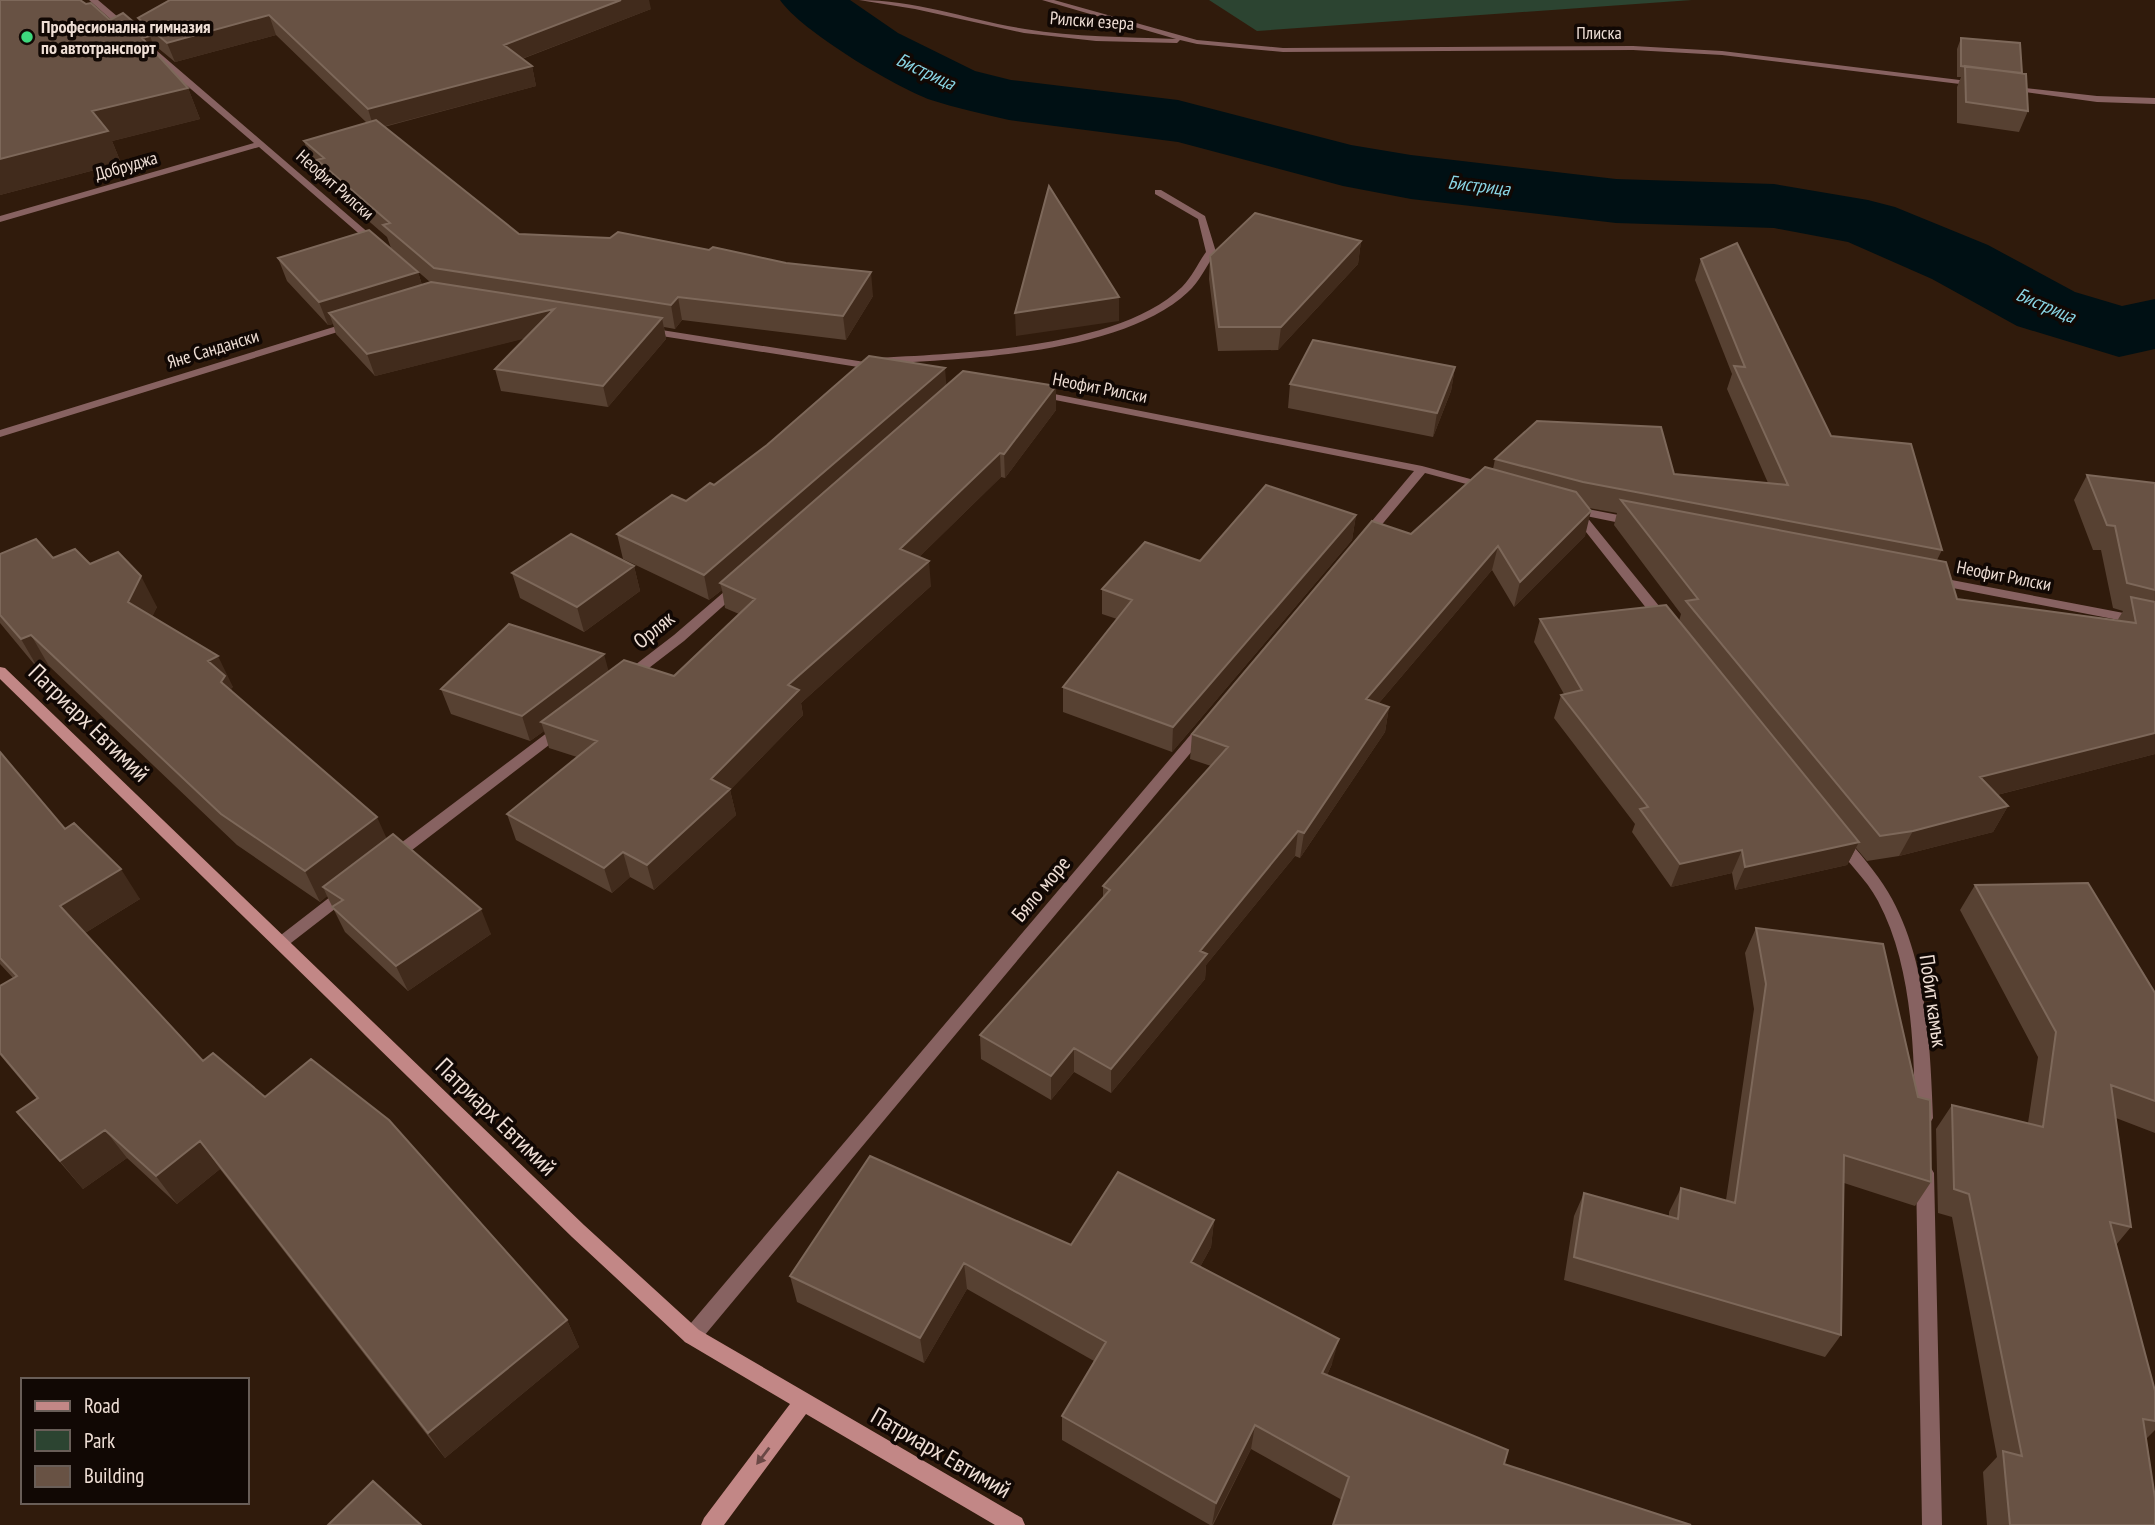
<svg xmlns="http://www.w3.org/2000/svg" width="2155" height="1525" font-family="'PT Sans Narrow',sans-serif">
<rect width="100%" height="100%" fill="#301b0c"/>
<!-- green -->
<path fill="#2c4431" d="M1209,0H1692L1257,31Z"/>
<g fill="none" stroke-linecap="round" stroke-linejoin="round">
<!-- river -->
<path fill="#001014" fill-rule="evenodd" d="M780,0H850L898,33L975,71L1011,80L1178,100L1351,145L1411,155L1616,179L1774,184L1868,200L1895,207L1988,245L2075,292L2122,306L2155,299V349L2119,357L2017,326L1932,279L1848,242L1774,228L1616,223L1411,199L1343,186L1178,142L1009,120C983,114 956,108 931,100C895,87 801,31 780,0Z"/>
<!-- street -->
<path fill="#876261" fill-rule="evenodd" d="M89,0H98L131,28V32H125Z
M859,0C916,0 969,20 1025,29C1075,37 1125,37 1176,39L1042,0H1054L1197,40L1283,48L1633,46L1722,51L1976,82L1980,84L1976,86L1722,55L1633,50L1283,52L1197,44L1180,40L1177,43L1096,41L1024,33L915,9Z
M143,44H149L378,241V245H372L259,147L0,222V216L254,143L143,48Z
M2007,86L2097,96L2155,98V104L2097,102L2010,90L2006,88Z
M1155,190H1161L1205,216L1216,252C1207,265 1200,281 1188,292C1122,354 966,359 878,364L882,367L877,370L649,334L644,331L649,328L871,363V359L875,358C961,353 1118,349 1182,287C1192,277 1198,263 1206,252L1198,219L1155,194Z
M353,321L358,324L357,326L0,437V430Z
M1039,391L1422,466L1489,484L1491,486L1485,489L1425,473L1369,540L1365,541L1359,537L1361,534L1414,471L1035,396L1034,394Z
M1572,506L1639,519L1641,522L1639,525L1635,526L1586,516L1668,617L1669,620L1668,623H1658L1571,513H1568V507Z
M1936,577L2155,619V627L1932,584L1930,581L1932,578Z
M736,584L742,588L740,591L684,641L632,681H622L620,678L622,675L674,635L732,585Z
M561,724L566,726L568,729L566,732L399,860H389L387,856L389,852L556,726Z
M1203,724L1210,729L1208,732L699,1342L692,1345L685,1342L683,1336L685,1330L1198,726Z
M1840,835L1845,836C1860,854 1876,872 1888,892C1927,958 1930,1044 1933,1118L1930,1123L1924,1125L1918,1123L1915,1118C1914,1047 1912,965 1878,901C1866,878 1846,862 1833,840L1835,836Z
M344,888L349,890L352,894L349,898L287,946L282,948L277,946L274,942L277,938L339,890Z
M1925,1165L1931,1168L1934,1173L1942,1525H1922L1916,1173L1919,1168Z"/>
<!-- secondary -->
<path fill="#c28786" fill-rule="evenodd" d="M0,667L5,668L584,1225L699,1330L1022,1518L1025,1525H995L806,1414L724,1525H701L704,1518L790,1404L685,1342L572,1237L0,679Z"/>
</g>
<!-- wall -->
<path fill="#574132" d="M0,0L110,20L142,30L138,18L651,9L522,59L532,66L536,86L384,127L519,234L873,296L846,340L682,320L675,329L664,327L666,339L608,407L501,391L495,369L525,338L375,376L336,334L333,324L328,325L287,281L278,258L418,272L422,285L430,282L391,248L387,237L325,183L321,172L311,163L304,141L367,123L276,35L175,62L152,43L157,54L188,88L200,119L112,141L121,163L0,195Z
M1961,38L2021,73L2028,111L2019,132L1957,123V87L1961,77H1957V49Z
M1361,241L1358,264L1278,350L1218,351L1209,279L1210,256Z
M1701,259L1831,436L1942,550L1937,560L1957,599L2117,621L2123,611L2113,608L2101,550H2093L2074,500L2087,475L2155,483V754L1997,795L2008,806L1993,832L1899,856L1867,861L1856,848L1847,865L1735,890L1732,873L1671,887L1632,832L1635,824L1554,718L1561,695L1564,694L1534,642L1540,619L1679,621L1681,614L1614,525L1617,513L1589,508L1585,536L1514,607L1492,570L1379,703L1389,707L1385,732L1300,858L1295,856L1206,965L1205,979L1111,1093L1074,1072L1051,1100L981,1059L980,1035L1103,899V886L1211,766L1190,759L1192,734L1411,534L1493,469L1495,459L1768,483L1727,389L1732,374L1695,280Z
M1455,367L1451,391L1433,437L1288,408L1290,384Z
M946,386L1056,410L1005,478L1001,477L919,557L931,586L801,703L803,715L730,790L736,815L654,890L630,877L612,893L516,840L507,814L577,757L549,748L544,731L530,741L451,714L441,689L609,671L674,676L739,614L725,608L722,590L709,600L623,559L617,534L686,501L714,485Z
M1356,515L1352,540L1172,752L1063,712V687L1117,619L1102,614V589L1200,561Z
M0,554L53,558L90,564L157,607L152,616L233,687L231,688L233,693L387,839L491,934L408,991L345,932L327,896L320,902L237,845L49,666L39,670L0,623Z
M634,566L640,591L584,632L520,598L512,573Z
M0,752L65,829L140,899L85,933L203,1061L265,1097L567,1320L579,1347L445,1458L220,1169L177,1204L127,1158L83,1189L17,1112L37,1099L0,1055V986L13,978L0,964Z
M1975,885L2155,993V1133L2116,1118L2131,1227L2116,1245L2155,1391V1430L2146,1439L2155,1525H1987L1983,1472L1997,1457L1952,1217L1938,1213L1936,1129L1952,1105L2028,1123L2038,1057L1960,910Z
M1756,928L1931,1182L1915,1206L1844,1183L1841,1335L1825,1357L1564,1280L1574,1216L1584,1193L1669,1216V1212L1681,1188L1726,1200L1754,1009L1745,953Z
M1214,1220L1211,1247L1200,1267L1332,1364L1327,1375L1508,1450L1342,1500L1251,1449L1213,1525H1210L1062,1440V1416L1094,1361L967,1289L924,1363L797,1302L790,1276L1071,1245Z"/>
<!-- shaded-wall -->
<path fill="#412b1c" d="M621,0H649L651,9L508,64L504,45Z
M269,15L276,35L175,62L167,43Z
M150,36L161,66L142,38Z
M532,66L536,86L374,129L368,109Z
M188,88L200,119L112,141L121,163L0,195V159L92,111Z
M1361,241L1358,264L1278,350L1281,327Z
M418,272L425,295L329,313L333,324L328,325L319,302Z
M871,272L873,296L846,340L843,316Z
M678,297L682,320L675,329L671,305Z
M1119,297V321L1016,336L1015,313Z
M554,309L559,330L375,376L367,354Z
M662,318L666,339L608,407L603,386Z
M1455,367L1451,391L1433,437L1437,413Z
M945,368L947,392L720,583L722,590L709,600L704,575Z
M1056,386V410L1005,478L1004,454Z
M1000,453L1001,477L902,574L900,549Z
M1591,511L1585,536L1514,607L1520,582Z
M1356,515L1352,540L1172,752L1173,727Z
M1498,546L1492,570L1362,723L1366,699Z
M929,561L931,586L801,703L803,715L730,790L736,815L654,890L647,865L711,779L788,685Z
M634,566L640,591L584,632L577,607Z
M141,576L157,607L145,633L128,602Z
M31,635L49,666L39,670L21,639Z
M604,654L611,680L541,722L544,731L530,741L522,716Z
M218,656L233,687L231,688L240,707L223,692L208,661Z
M1389,707L1385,732L1300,858L1304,833Z
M2155,733V754L1966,803L1980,777Z
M2008,806L1993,832L1899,856L1913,831Z
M377,817L391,848L323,887L327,896L320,902L305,871Z
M1298,831L1295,856L1206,965L1205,979L1111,1093V1069L1200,951Z
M1859,842L1847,865L1735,890L1745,867Z
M1742,850L1732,873L1671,887L1680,864Z
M623,852L630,877L612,893L604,868Z
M121,869L140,899L80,936L60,906Z
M481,909L491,934L408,991L396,966Z
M1074,1048V1072L1051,1100V1076Z
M105,1130L127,1158L83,1189L60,1161Z
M200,1141L220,1169L177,1204L156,1176Z
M1214,1220L1211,1247L1188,1289L1191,1262Z
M964,1263L967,1289L924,1363L920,1338Z
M567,1320L579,1347L445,1458L428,1433Z
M1339,1339L1332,1364L1316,1398L1322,1373Z
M1255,1425L1251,1449L1212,1525L1216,1503Z"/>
<!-- building -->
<path fill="#685244" stroke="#7d685a" stroke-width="2" d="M0,0H80L86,4L91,3L110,20L123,13L150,36L142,38L188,88L92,111L108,131L0,159Z
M170,0H621L504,45L532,66L368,109L269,15L167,43L138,18Z
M1961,38L2020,43L2022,73L1961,66Z
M1965,66L2026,74L2028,111L1966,102Z
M376,120L519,234L610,238L618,232L709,250L713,247L786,263L871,272L843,316L678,297L671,305L434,268L383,225L390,223L317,160L324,158L304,141Z
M1049,186L1119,297L1015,313Z
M1255,213L1361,241L1281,327H1219L1210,256Z
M369,230L418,272L319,302L278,258Z
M1737,243L1831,436L1911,444L1942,550L1583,482L1495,459L1537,421L1661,427L1674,474L1788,485L1734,366L1745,367L1701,259Z
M431,282L662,318L603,386L495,369L554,309L367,354L329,313Z
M1313,340L1455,367L1437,413L1290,384Z
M869,356L945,368L704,575L617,534L672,495L686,501L710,483L714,485L767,445Z
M963,371L1056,386L1004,454L1000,453L900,549L929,561L788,685L799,690L711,779L730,789L647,865L623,852L604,868L507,814L597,741L541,722L624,660L674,676L755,599L720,583Z
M1485,467L1576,492L1591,511L1520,582L1498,546L1366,699L1389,707L1304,833L1298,831L1200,951L1207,954L1111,1069L1074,1048L1051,1076L980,1035L1110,890L1103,886L1228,747L1192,734L1372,521L1411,534Z
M2087,475L2155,483V590L2127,583L2115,526L2107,525Z
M1266,485L1356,515L1173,727L1063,687L1132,600L1102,589L1145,542L1200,561Z
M1621,500L1946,562L1957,599L2136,623L2131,597L2155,602V733L1980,777L2008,806L1913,831L1880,836L1686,601L1698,599Z
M571,534L634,566L577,607L512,573Z
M36,539L53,558L75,549L90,564L118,552L141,576L128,602L218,656L208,661L225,676L221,682L377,817L305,871L221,814L31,635L21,639L0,615V554Z
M1666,605L1859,842L1745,867L1742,850L1680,864L1640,809L1648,807L1561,695L1582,690L1540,619Z
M509,624L604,654L522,716L441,689Z
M0,752L65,829L74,823L121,869L60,906L203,1061L213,1053L265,1097L311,1059L389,1120L567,1320L428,1433L200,1141L156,1176L105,1130L60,1161L17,1112L38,1098L0,1053V986L17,976L0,958Z
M393,834L481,909L396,966L332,907L343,900L323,887Z
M2088,883L2155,993V1101L2111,1085L2131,1227L2110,1222L2155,1391V1421L2143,1419L2155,1498V1525H2010L2003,1451L2022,1456L1969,1194L1954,1189L1952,1105L2043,1127L2056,1032L1975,885Z
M1756,928L1883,944L1918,1097L1930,1100L1931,1182L1844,1155L1841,1335L1574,1257L1584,1193L1678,1219L1681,1188L1735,1203L1766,984Z
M870,1156L1071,1245L1118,1172L1214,1220L1191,1262L1339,1339L1322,1373L1508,1450L1504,1464L1691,1525H1333L1349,1477L1255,1425L1216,1503L1062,1416L1106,1342L964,1263L920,1338L790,1276Z
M373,1481L421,1525H328Z"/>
<!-- one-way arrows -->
<defs><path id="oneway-solid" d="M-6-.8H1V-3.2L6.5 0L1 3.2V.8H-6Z" transform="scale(1.75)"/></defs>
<use fill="#6a4845" href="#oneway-solid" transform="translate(763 1456) rotate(127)"/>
<!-- markers -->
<circle fill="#3ed77d" stroke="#110804" stroke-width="2.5" cx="27" cy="37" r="7"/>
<g text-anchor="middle" stroke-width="7" stroke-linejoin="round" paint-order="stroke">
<!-- far-street labels -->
<g font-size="18" fill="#eeded5" stroke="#110804">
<text transform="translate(1092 21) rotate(4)" y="6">Рилски езера</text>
<text x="1599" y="39">Плиска</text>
<text transform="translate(126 166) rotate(-16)" y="6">Добруджа</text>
<text transform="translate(335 185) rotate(41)" y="6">Неофит Рилски</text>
<text transform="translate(213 349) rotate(-17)" y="6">Яне Сандански</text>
<text transform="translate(1100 388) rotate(11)" y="6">Неофит Рилски</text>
<text transform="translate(2004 576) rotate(11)" y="6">Неофит Рилски</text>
</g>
<!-- far-poi labels -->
<g font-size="18" font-weight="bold" fill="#eeded5" stroke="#110804" text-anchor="start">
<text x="41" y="33">Професионална гимназия<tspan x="41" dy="21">по автотранспорт</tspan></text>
</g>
<!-- far-water labels -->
<g font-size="19" font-style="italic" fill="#89d4e3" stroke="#110804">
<text transform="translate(926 71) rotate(25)" y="7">Бистрица</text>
<text transform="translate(1479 185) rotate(7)" y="7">Бистрица</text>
<text transform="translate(2046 305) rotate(23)" y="7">Бистрица</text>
</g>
<!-- street labels -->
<g font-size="21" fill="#eeded5" stroke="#110804">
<text transform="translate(654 630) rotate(-39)" y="7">Орляк</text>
<text transform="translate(1041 889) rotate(-50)" y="7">Бяло море</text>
<text transform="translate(1933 1001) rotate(82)" y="7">Побит камък</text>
</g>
<!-- near-street labels -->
<g font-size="24" fill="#eeded5" stroke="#110804">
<text transform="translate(89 723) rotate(44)" y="8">Патриарх Евтимий</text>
<text transform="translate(496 1117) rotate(44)" y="8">Патриарх Евтимий</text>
<text transform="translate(941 1453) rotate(30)" y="8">Патриарх Евтимий</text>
</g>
</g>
<!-- legend -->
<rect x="21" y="1378" width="228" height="126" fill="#110804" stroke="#695e58" stroke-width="2"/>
<rect x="35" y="1401" width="35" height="10" fill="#c28786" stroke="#695e58" stroke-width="2"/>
<text x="84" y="1413" font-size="21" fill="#eeded5">Road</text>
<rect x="35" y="1430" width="35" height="21" fill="#2c4431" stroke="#695e58" stroke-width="2"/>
<text x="84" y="1448" font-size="21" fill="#eeded5">Park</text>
<rect x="35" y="1466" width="35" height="21" fill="#685244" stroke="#695e58" stroke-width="2"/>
<text x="84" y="1483" font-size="21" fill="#eeded5">Building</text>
</svg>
